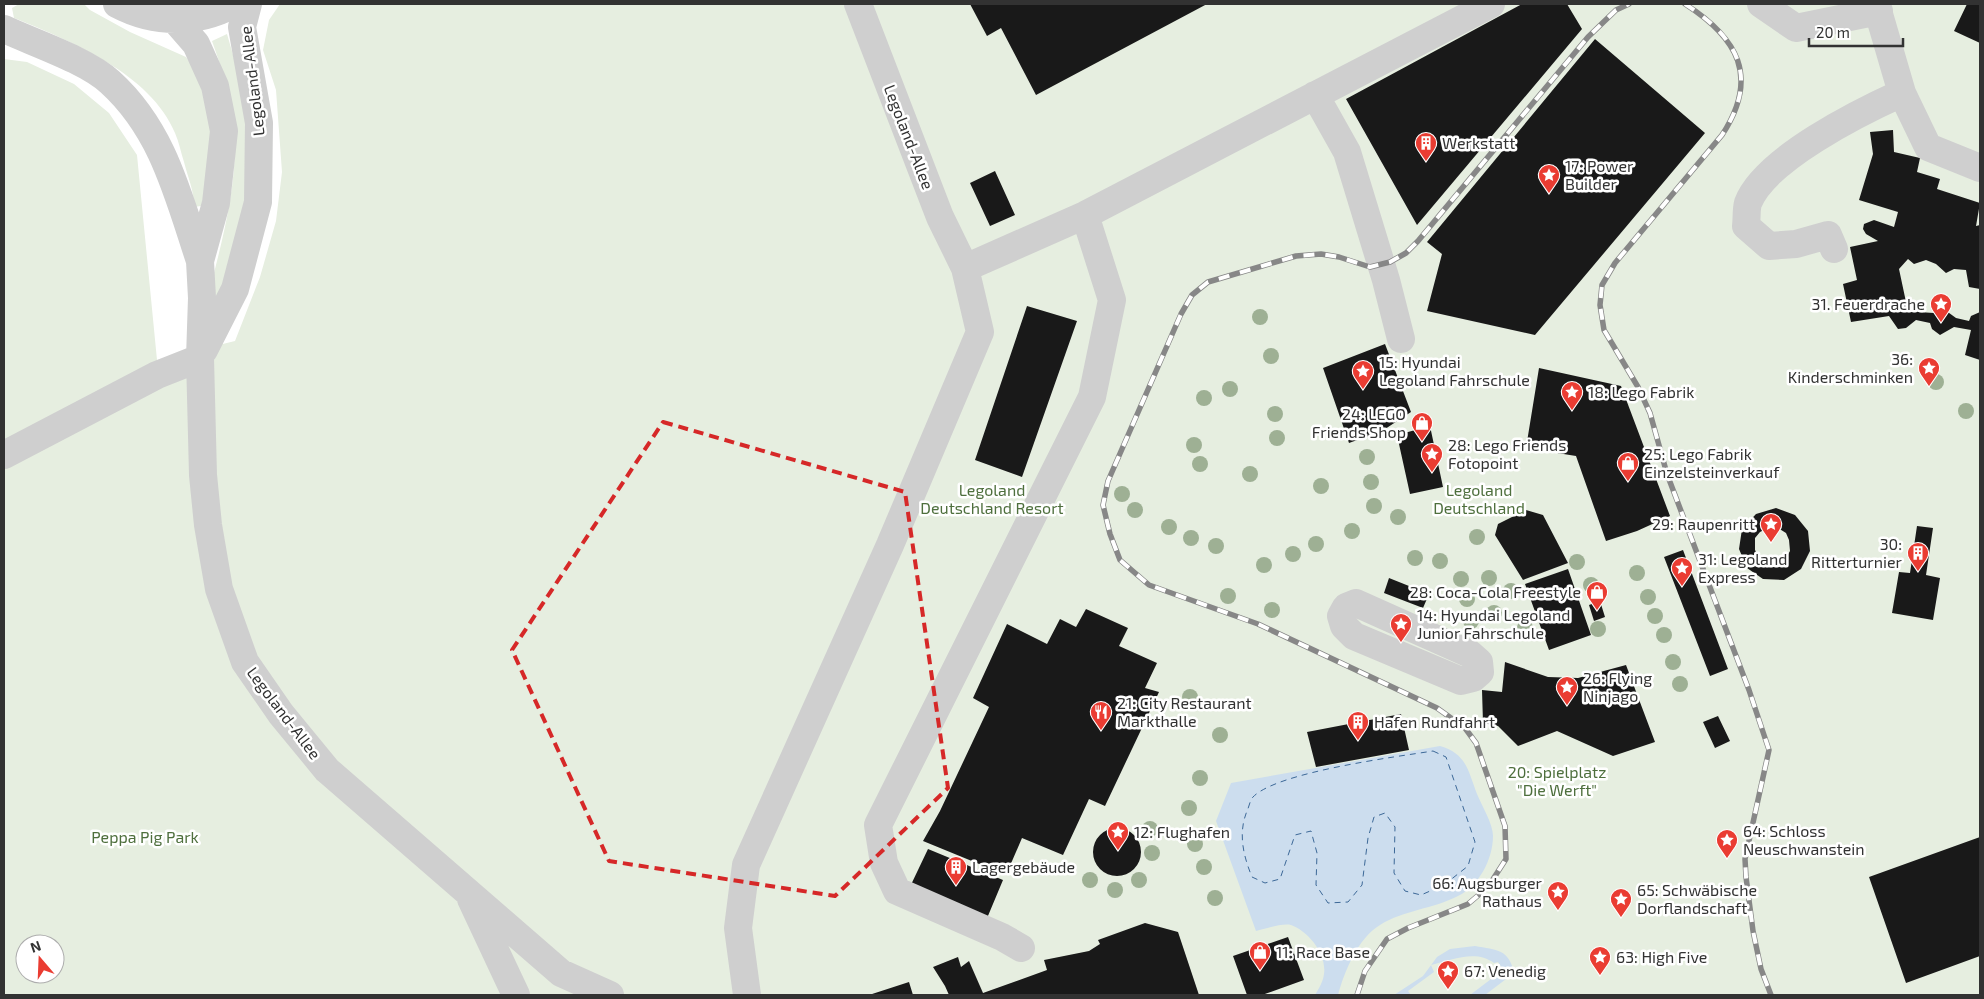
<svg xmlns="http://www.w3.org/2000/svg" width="1984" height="999" font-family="'Exo 2',sans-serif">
<rect width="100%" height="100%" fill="#fff"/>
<!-- green -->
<path fill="#e6eee0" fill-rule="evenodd" d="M19,4H84L90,10L130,32L186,57L199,76L213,142L208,205L194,207C194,190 188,178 184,162C181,153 179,142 175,133C151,74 69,40 14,18L12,8Z
M280,4H1980V995H4V59L27,62L74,84L109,113L137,155L157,360L235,341L260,277L276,221L282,172L276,90L263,50L269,20ZM25,944H55V974H25Z
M227,34L247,103L251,180L219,301L210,298V288C224,235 239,177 234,122C231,94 221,67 212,41Z"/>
<!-- water -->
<path fill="#cde" d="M1440,746C1467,754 1468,771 1477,794C1482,806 1493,824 1493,836C1493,859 1479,886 1458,896C1433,909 1404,910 1380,925C1358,938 1344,972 1338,995H1315C1319,988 1323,982 1324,974C1327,954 1308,931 1291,925C1282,923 1265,929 1256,931L1216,821L1231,783Z
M1475,946C1497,950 1509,949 1514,973L1485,995H1470L1503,970L1498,962L1494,963C1476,949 1451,960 1431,965L1434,972L1408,991L1411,995H1394L1423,976L1437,957L1450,949Z"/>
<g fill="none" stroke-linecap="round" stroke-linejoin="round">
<!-- ferry -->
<path stroke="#3c6897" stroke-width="1" stroke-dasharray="6 5" stroke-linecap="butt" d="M1433,751L1446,757L1475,842L1468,866L1444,885L1421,895L1405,891L1394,873L1395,827L1385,813L1374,817L1368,838L1362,885L1348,902L1328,903L1316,885L1317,853L1311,831L1295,835L1280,879L1265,883L1252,877C1243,855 1238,833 1247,811C1249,807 1250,800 1253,797C1277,772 1395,757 1433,751Z"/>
</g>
<!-- building -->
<path fill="#191919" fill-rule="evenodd" d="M970,4H1207L1036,95L1001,28L987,36Z
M1522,4H1567L1582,29L1417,225L1346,99Z
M1967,4H1980V43L1954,31Z
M1595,39L1705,133L1535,335L1427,311L1442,254L1427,242Z
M1893,130L1894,152L1920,158L1917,172L1940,179L1937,189L1980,203L1976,226L1980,225V289L1969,287L1966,270L1954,269L1946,273L1936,264L1926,260L1914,264L1908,259L1899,269L1906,302L1910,303L1918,312L1934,313L1945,310L1956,318L1969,321L1971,316L1980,312V360L1965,355L1971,330L1954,327L1940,335L1932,329L1930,323L1916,320L1906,328L1898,329L1889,316L1851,322L1843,284L1857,280L1850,247L1878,241L1866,234L1863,229L1864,224L1874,220L1894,227L1898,212L1859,200L1873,154L1870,132Z
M995,171L1015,215L990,226L970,183Z
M1027,306L1077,321L1022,477L975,460Z
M1385,344L1411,412L1382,431L1349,443L1323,368Z
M1539,368L1621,386L1670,516L1637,531L1606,541L1576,456L1526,448Z
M1430,426L1443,487L1410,494L1397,435Z
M1776,508L1795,515L1808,531L1810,551L1801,569L1784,580L1763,579L1747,568L1739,549L1742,529L1756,514ZM1768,528H1778L1786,533L1789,540L1790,551L1785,560L1777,564H1768L1760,559L1755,550V538L1760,532Z
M1526,510L1543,515L1568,563L1523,580L1495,535L1498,524Z
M1917,526L1933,528L1926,575L1940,578L1933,620L1892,613L1899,572L1910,573Z
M1683,550L1728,669L1710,676L1664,557Z
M1568,569L1591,635L1549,650L1525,584Z
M1389,578L1429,594L1423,608L1384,593Z
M1600,601L1605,617L1594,621L1589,605Z
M1086,609L1128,628L1119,646L1157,663L1145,688L1159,692L1105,806L1089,799L1063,855L1022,838L1006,875L923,841L940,811L989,707L973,698L1007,624L1047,644L1060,619L1076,627Z
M1505,662L1548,677L1578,678L1626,665L1655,742L1613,756L1557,731L1518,746L1498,726L1483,723L1482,690L1502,692Z
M1401,714L1409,750L1316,767L1307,732Z
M1718,716L1730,741L1715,748L1703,722Z
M1093 852a24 24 0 1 1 48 0a24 24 0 1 1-48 0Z
M1980,837V956L1906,983L1869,877Z
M928,849L1003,880L985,923L908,891Z
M1145,923L1178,932L1199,995H949L945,986L933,967L958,957L961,967L969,961L983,993L1047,970L1044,960L1089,951L1100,944L1098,940Z
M1288,937L1304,980L1262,995H1247L1233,956Z
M909,982L913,995H869Z"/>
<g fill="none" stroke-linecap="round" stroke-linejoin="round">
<!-- minor -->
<path stroke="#cfcfcf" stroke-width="28" d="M117,4C155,24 196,24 234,4
M1761,4L1796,28L1879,11
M1876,4L1902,93L1928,147L1980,168
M176,21L196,44L215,86L224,131L216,203L200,261L202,298L200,358L203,475L208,525L219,589L245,662L281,714L327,770L561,973L610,995
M4,29C34,43 86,60 110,82C163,130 178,195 200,261
M1315,95L1347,152L1386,280L1401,339
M1834,249L1828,235L1796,244L1769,246L1746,226C1747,219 1746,210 1748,203C1765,159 1860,112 1902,93
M965,268L1085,215L1491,4
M204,350L235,289L258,202L259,123L242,27L248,4
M4,455L157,375L200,358
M1356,603L1470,654L1479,662L1480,672L1473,678L1461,681L1354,636L1344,626L1341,616L1346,607Z
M471,899L516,995
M1021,948L1002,937L897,891L884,863L878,825L1092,397L1112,300L1085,215
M747,995L738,928L746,865L890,545L980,332L965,268L940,217L858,4"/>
<!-- rail casing -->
<g stroke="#878787" stroke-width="5.5">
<path id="rail" d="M1685,4C1738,38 1760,77 1722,135L1615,263L1602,285L1600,305L1604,330L1638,387L1650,413L1667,474L1749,690L1769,750L1745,859L1746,877L1753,931L1761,969L1771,995
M1357,995L1365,971L1387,939L1408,928L1468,904L1488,887L1506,859L1505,826L1476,743L1465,728L1437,708L1258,624L1149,585L1120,560L1110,534L1103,505L1108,481L1181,314L1192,295L1208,282L1296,256L1321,254L1339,257L1370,267L1390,262L1406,253L1418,241L1588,37L1616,10L1629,4"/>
</g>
<!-- rail -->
<use href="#rail" stroke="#fff" stroke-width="4" stroke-dasharray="11" stroke-linecap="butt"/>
</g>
<!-- trees -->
<g fill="#9eb094">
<circle cx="1260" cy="317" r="8"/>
<circle cx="1271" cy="356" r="8"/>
<circle cx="1936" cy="382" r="8"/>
<circle cx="1230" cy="389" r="8"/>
<circle cx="1204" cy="398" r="8"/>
<circle cx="1966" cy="411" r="8"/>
<circle cx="1275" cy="414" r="8"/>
<circle cx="1277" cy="438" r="8"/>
<circle cx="1194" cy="445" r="8"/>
<circle cx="1367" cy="457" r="8"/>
<circle cx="1200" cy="464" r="8"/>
<circle cx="1250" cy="474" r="8"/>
<circle cx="1371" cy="482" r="8"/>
<circle cx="1321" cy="486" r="8"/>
<circle cx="1122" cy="494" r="8"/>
<circle cx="1374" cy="506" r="8"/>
<circle cx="1135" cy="510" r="8"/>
<circle cx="1398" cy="517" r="8"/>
<circle cx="1169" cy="527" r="8"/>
<circle cx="1352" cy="531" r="8"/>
<circle cx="1477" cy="537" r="8"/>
<circle cx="1191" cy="538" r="8"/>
<circle cx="1316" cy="544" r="8"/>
<circle cx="1216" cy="546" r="8"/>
<circle cx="1293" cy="554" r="8"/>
<circle cx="1415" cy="558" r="8"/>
<circle cx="1440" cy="561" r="8"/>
<circle cx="1577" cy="562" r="8"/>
<circle cx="1264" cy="565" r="8"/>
<circle cx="1637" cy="573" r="8"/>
<circle cx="1489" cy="578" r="8"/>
<circle cx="1461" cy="579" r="8"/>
<circle cx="1591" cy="585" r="8"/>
<circle cx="1511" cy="591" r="8"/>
<circle cx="1228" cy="596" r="8"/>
<circle cx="1648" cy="597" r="8"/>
<circle cx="1467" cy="599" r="8"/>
<circle cx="1272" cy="610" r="8"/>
<circle cx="1494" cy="613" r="8"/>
<circle cx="1655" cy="616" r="8"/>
<circle cx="1471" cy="621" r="8"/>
<circle cx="1525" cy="628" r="8"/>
<circle cx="1598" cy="629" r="8"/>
<circle cx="1664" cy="635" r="8"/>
<circle cx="1673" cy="662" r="8"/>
<circle cx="1680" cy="684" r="8"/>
<circle cx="1190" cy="697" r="8"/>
<circle cx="1220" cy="735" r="8"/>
<circle cx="1200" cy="778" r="8"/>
<circle cx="1189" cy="808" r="8"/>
<circle cx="1150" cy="829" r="8"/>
<circle cx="1195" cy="844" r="8"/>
<circle cx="1152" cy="853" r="8"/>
<circle cx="1204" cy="867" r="8"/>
<circle cx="1090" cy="880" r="8"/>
<circle cx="1139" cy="880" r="8"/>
<circle cx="1115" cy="890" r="8"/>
<circle cx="1215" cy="898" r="8"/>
</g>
<!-- marked area -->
<path fill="none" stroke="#d62828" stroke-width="4" stroke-dasharray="10 6" stroke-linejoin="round" d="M663,422L905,492L948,788L835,896L609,861L512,650Z"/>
<!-- icons -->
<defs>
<g id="building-pin" transform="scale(1.125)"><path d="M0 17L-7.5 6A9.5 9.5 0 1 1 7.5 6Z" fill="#ea3c32" stroke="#fff"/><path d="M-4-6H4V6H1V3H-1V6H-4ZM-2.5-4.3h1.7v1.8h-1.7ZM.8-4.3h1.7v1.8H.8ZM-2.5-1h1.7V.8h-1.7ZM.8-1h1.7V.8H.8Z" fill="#fff"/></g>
<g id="sight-pin" transform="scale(1.125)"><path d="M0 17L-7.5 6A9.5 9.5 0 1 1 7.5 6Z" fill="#ea3c32" stroke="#fff"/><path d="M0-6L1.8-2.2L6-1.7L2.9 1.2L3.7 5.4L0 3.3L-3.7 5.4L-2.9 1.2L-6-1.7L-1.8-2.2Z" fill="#fff"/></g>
<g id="shop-pin" transform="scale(1.125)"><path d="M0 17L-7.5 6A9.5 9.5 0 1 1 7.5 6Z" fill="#ea3c32" stroke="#fff"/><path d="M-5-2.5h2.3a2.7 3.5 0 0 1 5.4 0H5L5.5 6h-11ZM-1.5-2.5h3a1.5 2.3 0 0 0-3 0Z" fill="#fff"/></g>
<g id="restaurant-pin" transform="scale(1.125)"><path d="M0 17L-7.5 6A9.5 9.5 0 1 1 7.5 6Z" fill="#ea3c32" stroke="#fff"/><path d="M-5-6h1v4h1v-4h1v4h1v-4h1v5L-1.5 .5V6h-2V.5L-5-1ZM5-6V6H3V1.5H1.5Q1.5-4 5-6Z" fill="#fff"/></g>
</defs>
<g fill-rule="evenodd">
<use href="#building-pin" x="1426" y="143"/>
<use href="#sight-pin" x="1549" y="175"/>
<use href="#sight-pin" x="1941" y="304"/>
<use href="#sight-pin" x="1929" y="368"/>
<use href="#sight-pin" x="1363" y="371"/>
<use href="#sight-pin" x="1572" y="392"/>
<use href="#shop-pin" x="1422" y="423"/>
<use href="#sight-pin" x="1432" y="454"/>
<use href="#shop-pin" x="1628" y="463"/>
<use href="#sight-pin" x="1771" y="524"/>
<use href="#building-pin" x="1918" y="553"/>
<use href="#sight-pin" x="1682" y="568"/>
<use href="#shop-pin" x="1597" y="592"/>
<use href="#sight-pin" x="1401" y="624"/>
<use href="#sight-pin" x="1567" y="687"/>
<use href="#restaurant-pin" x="1101" y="712"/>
<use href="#building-pin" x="1358" y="722"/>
<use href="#sight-pin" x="1118" y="832"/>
<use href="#sight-pin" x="1727" y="840"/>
<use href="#building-pin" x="956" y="867"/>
<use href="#sight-pin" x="1558" y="892"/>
<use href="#sight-pin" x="1621" y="899"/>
<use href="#shop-pin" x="1260" y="952"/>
<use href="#sight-pin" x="1600" y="957"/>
<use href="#sight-pin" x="1448" y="971"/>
</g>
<g text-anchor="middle" stroke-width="5" stroke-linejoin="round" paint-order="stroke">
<!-- street labels -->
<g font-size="16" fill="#323232" stroke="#fff">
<text transform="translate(252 81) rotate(-97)" y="6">Legoland-Allee</text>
<text transform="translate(909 137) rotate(69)" y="6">Legoland-Allee</text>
<text transform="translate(284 713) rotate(53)" y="6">Legoland-Allee</text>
</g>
<!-- poi labels -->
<g font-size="16" fill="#323232" stroke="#fff" text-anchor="start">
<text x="1442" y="149">Werkstatt</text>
<text x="1565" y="172">17: Power<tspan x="1565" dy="18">Builder</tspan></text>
<text x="1925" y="310" text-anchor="end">31. Feuerdrache</text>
<text x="1913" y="365" text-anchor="end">36:<tspan x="1913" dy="18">Kinderschminken</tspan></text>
<text x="1379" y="368">15: Hyundai<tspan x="1379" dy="18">Legoland Fahrschule</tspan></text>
<text x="1588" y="398">18: Lego Fabrik</text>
<text x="1406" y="420" text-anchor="end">24: LEGO<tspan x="1406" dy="18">Friends Shop</tspan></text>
<text x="1448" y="451">28: Lego Friends<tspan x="1448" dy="18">Fotopoint</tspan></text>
<text x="1644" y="460">25: Lego Fabrik<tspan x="1644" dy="18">Einzelsteinverkauf</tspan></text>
<text x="1755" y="530" text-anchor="end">29: Raupenritt</text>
<text x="1902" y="550" text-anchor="end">30:<tspan x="1902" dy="18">Ritterturnier</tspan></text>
<text x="1698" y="565">31: Legoland<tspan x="1698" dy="18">Express</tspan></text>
<text x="1581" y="598" text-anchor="end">28: Coca-Cola Freestyle</text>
<text x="1417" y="621">14: Hyundai Legoland<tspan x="1417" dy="18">Junior Fahrschule</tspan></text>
<text x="1583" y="684">26: Flying<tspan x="1583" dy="18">Ninjago</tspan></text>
<text x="1117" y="709">21: City Restaurant<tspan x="1117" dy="18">Markthalle</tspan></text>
<text x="1374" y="728">Hafen Rundfahrt</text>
<text x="1743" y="837">64: Schloss<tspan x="1743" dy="18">Neuschwanstein</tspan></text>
<text x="1134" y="838">12: Flughafen</text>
<text x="972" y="873">Lagergebäude</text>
<text x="1542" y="889" text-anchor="end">66: Augsburger<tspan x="1542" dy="18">Rathaus</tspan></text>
<text x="1637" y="896">65: Schwäbische<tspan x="1637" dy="18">Dorflandschaft</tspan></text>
<text x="1276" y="958">11: Race Base</text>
<text x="1616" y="963">63: High Five</text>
<text x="1464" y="977">67: Venedig</text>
</g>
<!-- park labels -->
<g font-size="16" fill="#4e6f3d" stroke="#fff">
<text x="992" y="496">Legoland<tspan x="992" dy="18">Deutschland Resort</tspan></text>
<text x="1479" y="496">Legoland<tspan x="1479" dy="18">Deutschland</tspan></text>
<text x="1557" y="778">20: Spielplatz<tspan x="1557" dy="18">"Die Werft"</tspan></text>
<text x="145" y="843">Peppa Pig Park</text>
</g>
</g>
<!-- border -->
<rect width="1984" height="999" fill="none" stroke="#323232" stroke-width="10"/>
<!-- north arrow -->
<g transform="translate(40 959) rotate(341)"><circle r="24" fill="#ffffff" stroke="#adadad"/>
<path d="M0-4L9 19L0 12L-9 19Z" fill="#ea3c32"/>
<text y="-8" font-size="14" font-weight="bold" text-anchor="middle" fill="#323232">N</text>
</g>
<!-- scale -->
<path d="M1809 38v8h94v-8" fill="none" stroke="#323232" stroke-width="2.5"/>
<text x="1816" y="38" font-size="15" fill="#323232" stroke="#ffffff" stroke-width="4" paint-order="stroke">20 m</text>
</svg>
